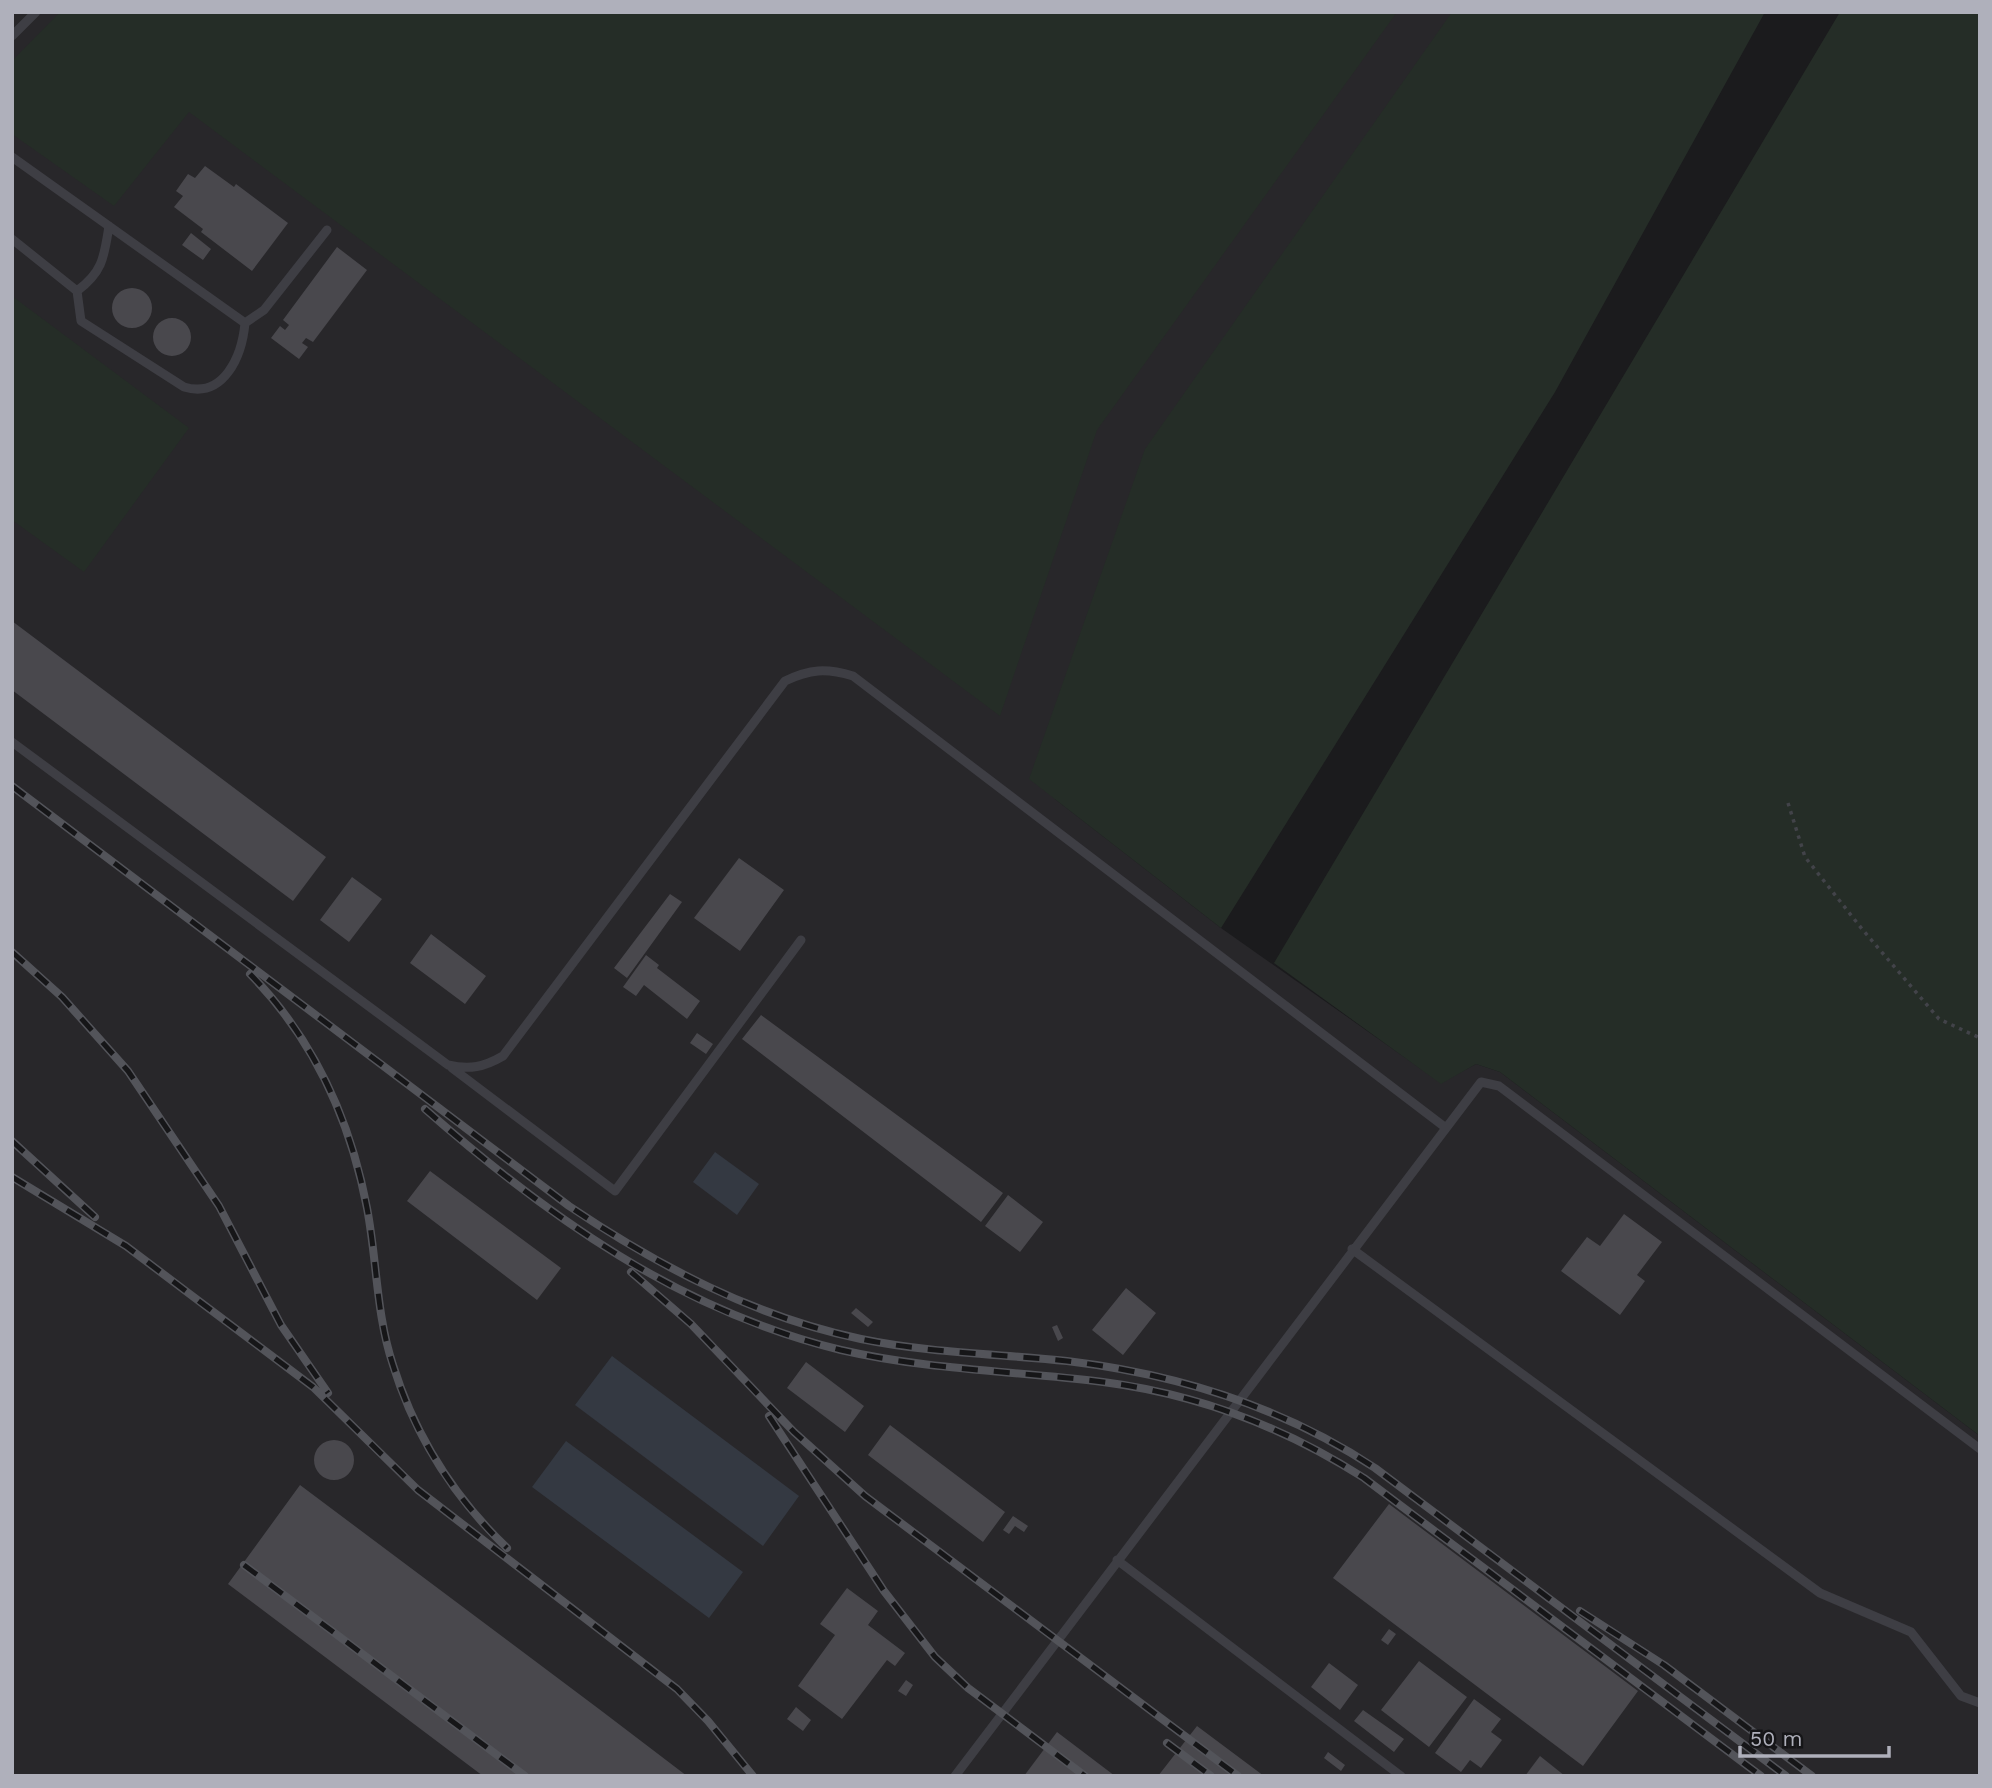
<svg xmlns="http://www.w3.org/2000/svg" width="1992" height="1788" font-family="'Work Sans',sans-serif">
<rect width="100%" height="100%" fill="#1b1b1d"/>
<!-- built -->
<path fill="#28272a" d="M12,12H1647L1055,799L1221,928L1441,1083L1476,1064L1500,1072L1980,1436V1776H12Z"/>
<!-- green -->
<path fill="#252d27" d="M60,12H1397L1097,430L1000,716L189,112L114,206L12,134V61Z
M1452,12H1765L1555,392L1221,928L1029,779L1145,449Z
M1840,12H1980V1436L1500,1072L1476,1064L1441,1084L1274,963Z
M12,296L189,428L84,572L12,520Z"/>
<!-- water -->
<path fill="#343942" d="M715,1152L759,1184L737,1215L693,1182Z
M612,1356L799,1496L763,1546L575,1405Z
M566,1441L743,1572L709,1618L532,1487Z"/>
<!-- building -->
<path fill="#49484d" d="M205,166L234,187L236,184L288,223L252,271L201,232L203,229L174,207L183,196L176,191L188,174L195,178Z
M191,233L211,249L203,260L182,245Z
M337,247L367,270L313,342L306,338L302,343L308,347L299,359L271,338L280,326L285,330L289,325L283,320Z
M112 308a20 20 0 1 1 40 0a20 20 0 1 1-40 0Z
M153 337a19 19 0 1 1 38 0a19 19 0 1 1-38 0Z
M12,621L326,857L293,901L12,690Z
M739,858L784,890L740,951L694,918Z
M352,877L382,899L349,942L320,920Z
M670,894L682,902L627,978L614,968Z
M431,934L486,976L465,1004L410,963Z
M646,955L659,965L657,968L700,1001L687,1019L644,985L636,996L623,987Z
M761,1015L1003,1193L981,1222L742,1039Z
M697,1033L713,1044L706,1054L690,1043Z
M430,1171L561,1268L537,1300L407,1201Z
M1008,1195L1043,1222L1020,1252L985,1226Z
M1624,1214L1662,1242L1637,1275L1645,1281L1620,1315L1561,1271L1587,1237L1600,1246Z
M1126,1288L1156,1313L1123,1355L1092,1330Z
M856,1308L873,1322L868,1327L851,1313Z
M1057,1325L1063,1338L1058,1341L1052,1327Z
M806,1362L864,1406L845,1432L787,1388Z
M890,1425L1005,1512L983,1542L868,1455Z
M314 1460a20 20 0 1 1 40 0a20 20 0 1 1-40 0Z
M300,1485L599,1709L687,1776H483L228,1584Z
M1389,1504L1638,1691L1583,1766L1333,1578Z
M1013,1516L1028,1526L1024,1532L1015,1526L1009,1534L1003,1530Z
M847,1588L878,1611L868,1625L905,1653L895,1666L887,1660L842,1719L798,1686L835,1635L820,1624Z
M1389,1629L1396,1634L1388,1645L1381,1640Z
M1419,1661L1467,1697L1429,1747L1381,1710Z
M1329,1663L1358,1685L1340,1710L1311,1687Z
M906,1680L913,1685L906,1696L898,1691Z
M1474,1699L1501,1719L1491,1732L1502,1740L1481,1768L1470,1760L1461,1772L1435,1753Z
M796,1707L811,1720L803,1731L787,1719Z
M1363,1710L1404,1739L1394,1752L1354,1721Z
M1197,1726L1264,1776H1158Z
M1057,1732L1115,1776H1024Z
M1328,1752L1345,1765L1341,1771L1324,1758Z
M1540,1756L1565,1776H1525Z"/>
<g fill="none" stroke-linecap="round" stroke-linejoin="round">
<!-- path -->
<path stroke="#424349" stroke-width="3.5" stroke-dasharray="3.5 5" stroke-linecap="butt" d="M1788,803L1805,857L1862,929L1939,1019L1980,1038"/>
<!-- lane -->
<path stroke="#3e3e44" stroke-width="9" d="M12,36L36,12
M12,157L245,323C242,356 224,399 184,387L81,321L77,291L12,239
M77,291C103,272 104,257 109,226
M245,323L264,310L327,230
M12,742L448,1065C470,1070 484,1067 503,1056L785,681C810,669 826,668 853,676L1446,1128
M452,1068L615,1191L801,940
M1352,1249L1820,1593L1911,1632L1961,1696L1980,1703
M1117,1560L1401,1776
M955,1776L1481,1082L1499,1086L1980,1449"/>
<!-- rail casing -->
<g stroke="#53545a" stroke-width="8">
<path id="rail" d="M12,786L569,1206C658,1266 755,1317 861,1339C929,1353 999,1354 1067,1361C1176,1374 1283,1407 1375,1468L1786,1776
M12,952L62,997L128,1071L219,1206L281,1325L328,1393
M250,974C313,1038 350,1119 367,1208C377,1260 376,1314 393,1365C415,1436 453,1496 507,1548
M425,1109C548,1217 680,1311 841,1350C928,1370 1016,1371 1103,1382C1197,1394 1284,1427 1364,1478L1761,1776
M12,1141L95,1217
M12,1177L126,1246L313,1387L418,1490L677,1689L708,1721L753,1776
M631,1272L691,1324L794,1432L865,1496L1238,1776
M769,1416L884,1591L935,1657L968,1688L1085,1776
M244,1565L525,1776
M1580,1611L1664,1665L1812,1776
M1167,1743L1211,1776"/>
</g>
<!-- rail -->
<use href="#rail" stroke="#161618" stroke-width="5" stroke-dasharray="16" stroke-linecap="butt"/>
</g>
<!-- border -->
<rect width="1992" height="1788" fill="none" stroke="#afb0bb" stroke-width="28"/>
<!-- scale -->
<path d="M1740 1746v10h149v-10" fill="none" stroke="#afb0bb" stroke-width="3.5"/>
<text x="1750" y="1746" font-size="21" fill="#afb0bb" stroke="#161618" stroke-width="5" paint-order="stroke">50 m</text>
</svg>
